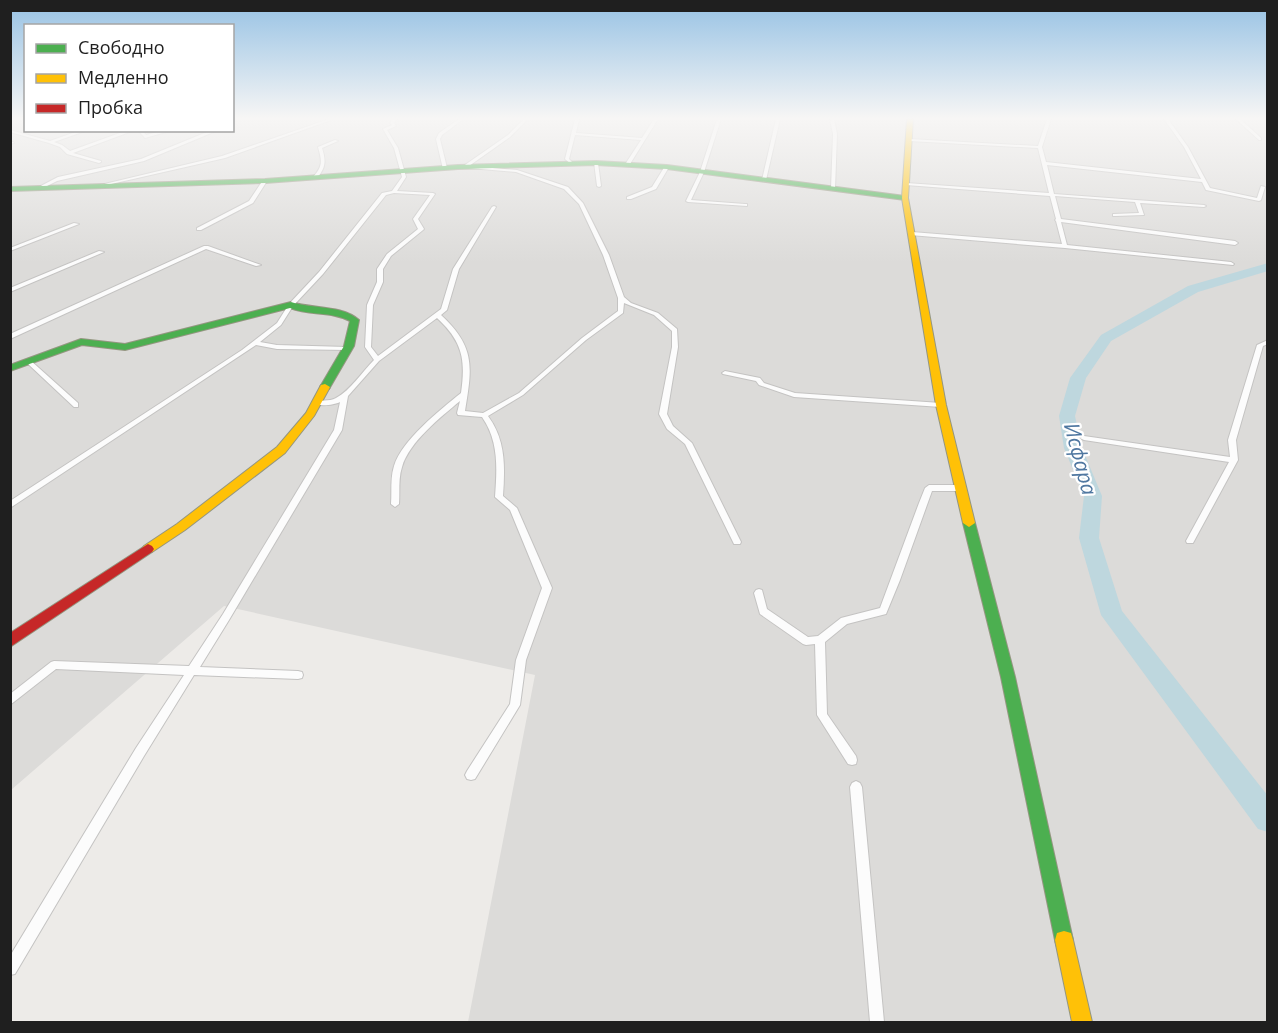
<svg xmlns="http://www.w3.org/2000/svg" width="1278" height="1033" font-family="'Open Sans',sans-serif">
<rect width="100%" height="100%" fill="#edebe8"/>
<!-- residential -->
<path fill="#dcdbd9" d="M11,119H25L26,130H232L233,119H1267V1022H468L535,675L224,606L11,790Z"/>
<g fill="none" stroke-linecap="round" stroke-linejoin="round">
<!-- river -->
<path fill="#bed7de" fill-rule="evenodd" d="M1258,119H1268V125Z
M1268,263V271L1198,292L1111,341L1086,378L1075,416L1082,448L1102,496L1099,538L1122,611L1268,796V832L1258,829L1101,615L1079,538L1084,496L1064,448L1059,416L1070,378L1101,335L1188,286Z"/>
<!-- street casing -->
<g stroke="#c4c3c2" stroke-width="2">
<path id="street" d="M329,119H334L225,158L98,187L96,186L222,156Z
M393,119H397L394,123L396,126L387,130L398,148L406,177L397,191L433,193L435,194L418,219L424,229L423,230L391,256L383,269V282L373,305L371,347L378,356L441,309L453,269L492,207L494,206L496,207L459,269L447,310L441,315C476,347 472,368 465,411L483,413L519,393L582,338L618,311V298L603,255L579,204L564,189L516,172L469,168L467,167L464,168L462,167L508,135L524,119H528L510,137L469,166L517,170L568,187L583,203L609,255L624,297L631,303L658,313L677,329L678,347L667,414L673,426L692,443L741,542L740,544H734L685,444L667,429L659,414L672,347V331L654,315L624,303L623,313L586,340L523,395L488,416C506,440 505,467 503,496L517,508L552,588L526,660L520,705L475,779L471,780L467,779L465,775L467,771L510,704L516,660L542,588L510,510L495,497C497,469 499,441 482,417L458,415L457,413L460,401C441,417 409,442 402,467C398,479 400,492 399,504L395,507L391,504C392,492 390,478 394,466C402,440 440,410 461,393C466,359 462,341 437,318L379,361L348,396L342,430L229,620L200,667L298,671L302,672L303,675L302,678L298,679L194,675L144,756L15,974L10,975V956L136,748L184,675L56,669L10,705V694L51,662L54,661L189,666L223,614L334,430L340,402C334,405 320,407 313,403C320,399 329,402 336,398C350,391 363,371 374,360L365,347L367,305L377,282V269L387,254L418,229L413,219L430,195L394,193L386,195L323,274L293,306L281,325L260,342L277,345L347,347L350,349L349,350L277,349L256,345L10,508V501L242,350L277,323L289,304L319,272L382,193L392,191L402,177L394,148L383,129L392,125L390,123Z
M459,119L462,120L442,135L440,139L447,168L443,169L436,139L439,133Z
M575,119H579L576,133L642,138L654,119H658L630,164L626,163L641,140L575,135L569,159L573,163L571,164L565,159Z
M717,119H721L704,172L691,200L745,204H747V206L688,202L686,201L700,172Z
M776,119H780L766,180L764,181L762,180Z
M830,119H834L837,134L835,189L833,190L831,189L833,134Z
M1047,119H1051L1042,147L1046,162L1201,179L1184,147L1164,119H1168L1188,147L1210,188L1257,198L1261,186L1265,187L1261,200L1259,201L1206,190L1202,182L1047,165L1054,194L1204,205L1206,206L1204,207L1140,203L1144,215L1115,216H1113V214L1139,213L1135,202L1055,196L1061,219L1235,241L1238,243L1235,245L1061,222L1067,245L1231,262L1234,264L1233,265L1065,248L910,235V233L912,232L1062,244L1056,221L1055,220L1056,219L1050,196L906,185L904,184L906,183L1049,193L1038,148L909,141L907,140L909,139L1038,146Z
M1236,119H1240L1261,138V140H1259Z
M10,130L50,141L81,130H88L54,142L62,145L70,151L128,130H135L73,153L101,161V162L99,163L67,154L60,147L49,143L10,132Z
M138,130H142L146,135L165,130H173L145,138Z
M212,130L216,131L144,161L57,181L41,189L37,188L58,177L141,159Z
M335,140L338,141L322,148C326,160 326,168 317,178H313V177C323,166 322,161 318,147Z
M10,142H13L14,143L10,144Z
M594,162L598,163L601,186L599,187L597,186Z
M665,166L669,167L656,189L631,199H627V197L652,187Z
M263,180L267,181L253,203L201,230H197V228L249,201Z
M74,223L79,224L10,251V248Z
M204,246H208L261,265L256,266L206,249L10,339V334Z
M99,251L104,252L10,292V288Z
M1268,340V344L1263,346L1236,440L1238,460L1193,543H1187L1186,541L1229,462L1084,440L1080,438L1084,436L1230,457L1228,440L1257,345Z
M28,359L30,360L78,403V407H74L26,362L25,361Z
M725,371L760,378L764,383L795,393L941,403L945,405L941,407L794,397L759,385L756,381L723,374L722,373Z
M929,485H960L964,488L960,491H932L900,580L886,614L847,624L825,642L827,714L856,756L857,760L856,764L852,765L848,764L817,715L815,644L806,645L803,644L760,614L754,593L756,590L759,589L762,590L767,609L808,637L818,636L841,618L880,608L919,503L925,488Z
M856,781L860,783L862,787L884,1022H870L850,787L852,783Z"/>
</g>
<!-- fast casing -->
<g stroke="#949681" stroke-width="2">
<path id="fast" d="M596,161L667,165L905,196L908,198L905,200L667,169L596,165L458,169L265,183L10,191V187L265,179L458,165Z
M291,302C313,309 342,305 359,320L354,346L329,389H321L320,387L344,346L350,321C331,311 310,316 290,308L125,350L82,345L10,371V365L81,339L125,344Z
M969,519L975,523L1015,677L1073,940L1071,947L1064,949L1057,947L1055,940L1001,677L963,523Z"/>
</g>
<!-- slow casing -->
<g stroke="#949681" stroke-width="2">
<path id="slow" d="M907,119H913L908,198L946,405L975,523L969,527L963,523L936,405L902,198Z
M325,384L330,387L314,416L285,453L185,530L152,552H144L142,549L144,546L177,524L277,447L306,413L321,385Z
M1064,931L1071,933L1073,940L1092,1022H1072L1055,940L1057,933Z"/>
</g>
<!-- jam casing -->
<g stroke="#949681" stroke-width="2">
<path id="jam" d="M148,544L152,546L154,549L152,552L10,647V633Z"/>
</g>
<!-- street -->
<use href="#street" fill="#fcfcfc" fill-rule="evenodd"/>
<!-- fast -->
<use href="#fast" fill="#4caf50" fill-rule="evenodd"/>
<!-- slow -->
<use href="#slow" fill="#ffc107" fill-rule="evenodd"/>
<!-- jam -->
<use href="#jam" fill="#c62828" fill-rule="evenodd"/>
</g>
<!-- sky -->
<linearGradient id="sky" x2="0" y2="1"><stop stop-color="#97c2e4"/><stop offset="0.45" stop-color="#f7f6f5"/><stop offset="1" stop-color="#f7f6f5" stop-opacity="0"/></linearGradient>
<rect width="1278" height="263" fill="url(#sky)"/>
<g text-anchor="middle" stroke-width="4.5" stroke-linejoin="round" paint-order="stroke">
<!-- water labels -->
<g font-size="21" font-style="italic" fill="#4f77a0" stroke="#fff">
<text transform="translate(1080 459) rotate(75)" y="7">Исфара</text>
</g>
</g>
<!-- border -->
<rect width="1278" height="1033" fill="none" stroke="#1f1f1f" stroke-width="24"/>
<!-- legend -->
<rect x="24" y="24" width="210" height="108" fill="#ffffff" stroke="#a5a5a5" stroke-width="1.5"/>
<rect x="36" y="44" width="30" height="9" fill="#4caf50" stroke="#a5a5a5" stroke-width="1.5"/>
<text x="78" y="54" font-size="18" fill="#1f1f1f">Свободно</text>
<rect x="36" y="74" width="30" height="9" fill="#ffc107" stroke="#a5a5a5" stroke-width="1.5"/>
<text x="78" y="84" font-size="18" fill="#1f1f1f">Медленно</text>
<rect x="36" y="104" width="30" height="9" fill="#c62828" stroke="#a5a5a5" stroke-width="1.5"/>
<text x="78" y="114" font-size="18" fill="#1f1f1f">Пробка</text>
</svg>
